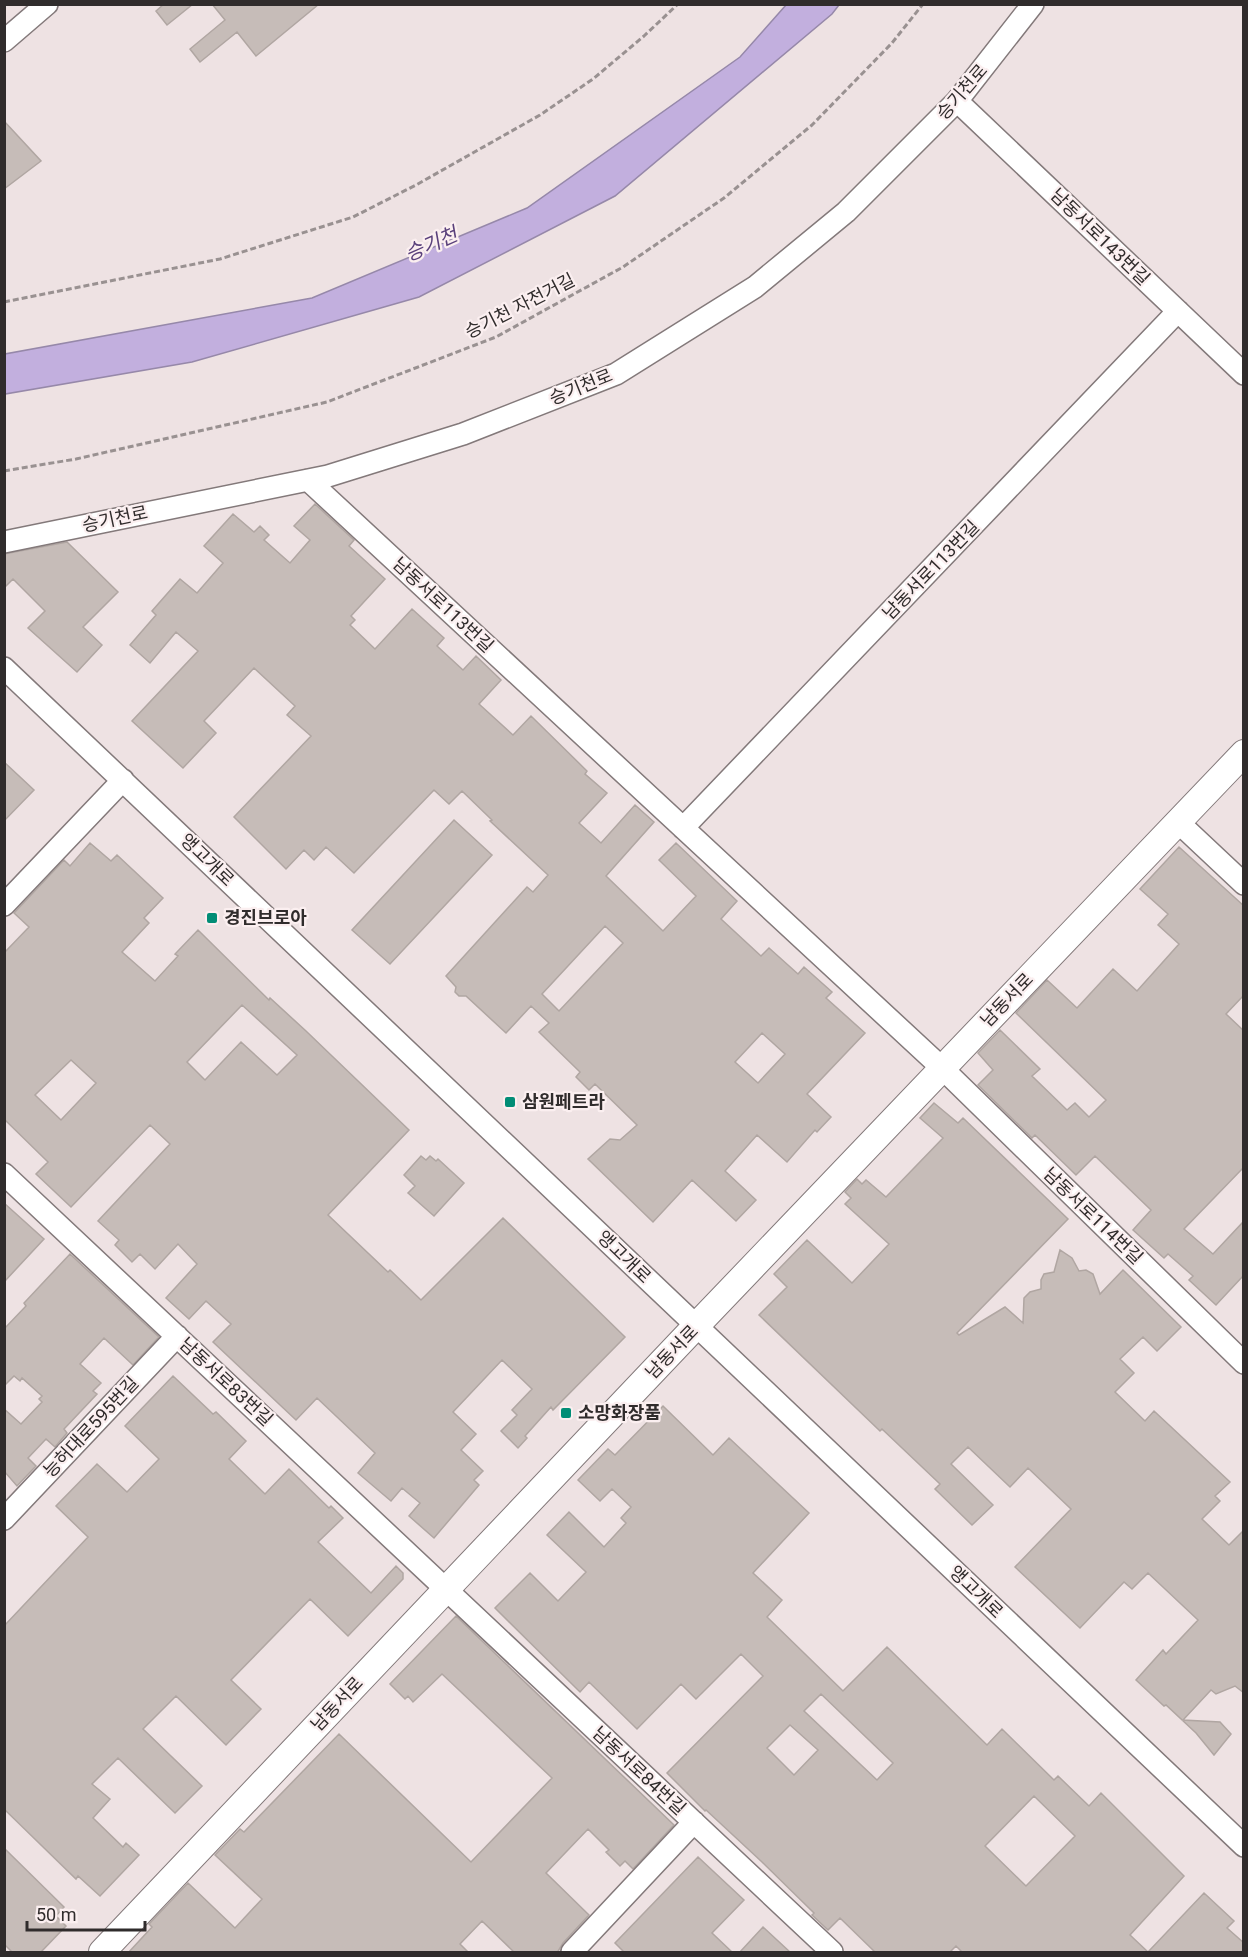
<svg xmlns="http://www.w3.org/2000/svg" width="1248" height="1957" font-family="Roboto,'Noto Sans KR',sans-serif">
<rect width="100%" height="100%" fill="#eee2e3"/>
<!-- water -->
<path fill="#c2afde" stroke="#9688a9" stroke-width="1.5" d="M786,5H839L832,14L615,196L419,297L192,362L5,394V354L312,298L527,208L740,57Z"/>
<!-- building -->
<path fill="#c6bcb8" stroke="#b0a6a2" stroke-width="1.5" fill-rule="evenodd" d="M164,4H193L167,25L156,11Z
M212,4H319L256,56L237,32L200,62L190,49L225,20Z
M4,121L41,161L4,189Z
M315,504L354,540L349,546L385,579L351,616L355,620L350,625L375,649L412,609L444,638L437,646L463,670L476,656L501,680L479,704L513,735L531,716L587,771L585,774L607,793L579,823L601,843L635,805L654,822L606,876L663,931L696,896L659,860L676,843L737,901L721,919L761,956L769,948L798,974L804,967L832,992L826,998L865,1033L807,1094L831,1117L817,1132L815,1130L787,1162L757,1135L725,1171L756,1200L736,1221L692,1180L653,1222L588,1159L610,1139L620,1140L637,1125L595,1084L589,1090L576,1077L580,1072L539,1032L549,1023L531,1006L506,1033L466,996H459L455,992L456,987L446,976L527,887L533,892L548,875L490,821L492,820L462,791L449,804L434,790L354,873L326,847L314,860L304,850L286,869L234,817L311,736L287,715L295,706L254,668L204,721L216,733L183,768L132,721L198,651L176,632L150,663L130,645L156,615L152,611L180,579L197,593L223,563L204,546L233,514L254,532L260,526L269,535L264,540L290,563L310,540L294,526ZM605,926L623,943L559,1011L542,994ZM762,1033L785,1054L758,1083L735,1062Z
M67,542L118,592L83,627L102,645L77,672L28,628L45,611L13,579L4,588V554Z
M4,762L34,790L4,821Z
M454,820L492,855L390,964L352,930Z
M90,843L111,861L117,855L163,898L144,918L149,923L122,952L155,981L178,956L175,954L198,930L269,1000L270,998L306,1031L409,1130L328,1215L388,1272L390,1270L421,1300L503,1218L625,1337L553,1410L551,1407L525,1436L527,1438L518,1448L501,1431L517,1415L512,1410L532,1389L502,1360L453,1412L476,1434L461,1450L483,1471L474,1480L479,1485L434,1538L409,1516L420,1503L402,1488L391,1501L358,1473L375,1453L317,1398L296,1420L213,1342L231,1324L206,1301L189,1319L166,1298L197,1264L178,1244L155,1269L140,1254L132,1262L115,1245L119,1240L98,1221L170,1144L150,1125L71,1207L36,1174L48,1162L4,1119V953L29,927L14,913L64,860L70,866ZM242,1005L297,1055L277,1075L241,1042L205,1080L187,1062ZM71,1060L96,1083L61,1120L35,1095Z
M1179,847L1244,906V995L1226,1014L1244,1031V1167L1184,1229L1213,1254L1244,1221V1275L1216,1305L1189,1280L1193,1276L1168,1254L1164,1258L1133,1230L1151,1210L1095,1156L1076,1175L1035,1135L1032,1138L978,1085L993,1070L978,1053L1000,1030L1040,1069L1032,1076L1067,1110L1075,1103L1089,1117L1106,1100L1016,1013L1047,980L1077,1008L1113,969L1137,991L1179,944L1158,925L1168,914L1140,889Z
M934,1103L958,1123L963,1118L1068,1219L957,1333L959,1335L1005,1307L1023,1323L1024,1298L1030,1292L1041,1289V1280L1044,1274L1054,1272L1060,1250L1072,1258L1079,1271L1086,1270L1093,1274L1100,1294L1123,1270L1181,1327L1157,1351L1143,1337L1120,1359L1134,1373L1115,1392L1145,1421L1154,1411L1230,1482L1215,1496L1220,1501L1202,1519L1229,1545L1244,1530V1693L1235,1686L1216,1694L1211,1690L1183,1720L1220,1722L1231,1734L1214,1755L1196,1733L1166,1705L1164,1706L1136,1680L1163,1650L1166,1654L1198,1620L1148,1573L1132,1589L1124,1582L1080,1628L1015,1567L1071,1509L1028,1468L1010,1487L968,1447L951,1464L993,1505L972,1525L935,1489L940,1484L882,1429L880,1431L759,1315L787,1287L774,1274L807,1240L852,1283L889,1244L845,1204L851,1198L845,1192L857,1179L862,1184L866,1180L886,1197L943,1138L920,1118Z
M421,1156L426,1160L430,1156L436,1161L438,1159L464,1183L434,1216L408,1193L415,1186L404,1175Z
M4,1203L44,1239L4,1282Z
M70,1254L159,1337L133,1365L104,1338L80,1364L101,1383L93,1391L97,1394L64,1429L67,1433L55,1447L46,1439L28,1458L36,1466L17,1486L4,1471V1409L21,1424L42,1402L39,1399L42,1396L22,1378L20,1381L14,1376L4,1386V1329L26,1306L24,1303Z
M173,1376L213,1414L216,1412L246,1441L229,1459L265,1494L289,1469L329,1508L331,1506L343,1518L318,1542L371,1593L396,1566L403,1573V1579L348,1636L310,1599L231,1680L261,1709L226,1745L176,1696L143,1729L202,1786L175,1813L118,1758L92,1784L110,1799L93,1818L123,1847L126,1843L139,1855L100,1896L78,1876L76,1879L4,1809V1626L88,1537L56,1506L97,1464L127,1492L159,1459L125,1426Z
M663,1406L713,1455L729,1438L809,1513L753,1573L782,1600L767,1617L843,1691L887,1647L987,1745L1002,1729L1054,1780L1058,1776L1089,1806L1101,1793L1184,1876L1130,1935L1148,1952L1204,1893L1234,1921L1227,1928L1244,1943V1953H963L956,1946L949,1953H876L840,1918L828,1930L812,1915L814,1913L762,1862L706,1810L705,1811L667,1773L763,1676L741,1654L696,1699L681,1684L637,1729L589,1682L580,1692L495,1608L530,1573L558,1601L586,1572L547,1535L569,1512L604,1547L626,1523L621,1518L631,1507L612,1489L600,1501L578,1480L608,1449L615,1455ZM821,1694L893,1763L877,1780L804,1711ZM790,1725L818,1750L794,1775L767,1748ZM1034,1796L1075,1836L1026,1886L985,1846Z
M456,1616L674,1825L633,1869L625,1861L620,1866L606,1852L609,1850L588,1829L546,1873L589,1915L563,1943L557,1953H515L482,1921L460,1944L469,1953H128L152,1927L149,1924L188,1883L235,1928L262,1899L215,1855L240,1829L244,1832L339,1734L471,1862L552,1778L442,1674L413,1702L408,1696L405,1699L390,1684Z
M4,1848L64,1907L56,1916L66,1926L40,1953H13L4,1944Z
M698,1857L744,1900L712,1933L733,1953H625L615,1943Z
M763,1927L791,1953H739Z"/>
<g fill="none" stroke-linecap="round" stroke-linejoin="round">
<!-- minor casing -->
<g stroke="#83797a" stroke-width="24">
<path id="minor" d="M4,41L47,4
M957,101L1244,374
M308,480L942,1068L1244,1363
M4,542L328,476L463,434L616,374L755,287L846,212L957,101L1033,4
M4,668L1244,1846
M1178,822L1244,884
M683,828L1178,311
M4,905L123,780
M4,1174L832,1952
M4,1519L177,1336
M572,1952L694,1822"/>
</g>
<!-- major casing -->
<g stroke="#83797a" stroke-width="28">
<path id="major" d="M102,1952L696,1326L1244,753"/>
</g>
<!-- path -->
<path stroke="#999191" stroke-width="3" stroke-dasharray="6 3" stroke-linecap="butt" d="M4,302L220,259L353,217L416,185L540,115L593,79L644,36L678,4
M4,471L76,459L327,402L496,337L623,267L724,198L812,125L892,43L923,4"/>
<!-- minor -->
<use href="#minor" stroke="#fff" stroke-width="21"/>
<!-- major -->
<use href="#major" stroke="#fff" stroke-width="26"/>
</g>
<!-- markers -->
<g fill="#018d76" stroke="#fbeff0" stroke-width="2">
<rect x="206" y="912" width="12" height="12" rx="3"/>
<rect x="504" y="1096" width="12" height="12" rx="3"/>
<rect x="560" y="1407" width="12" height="12" rx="3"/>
</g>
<g text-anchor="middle" stroke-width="4.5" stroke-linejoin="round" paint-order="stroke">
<!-- street labels -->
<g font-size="18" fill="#302c2c" stroke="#fbeff0">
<text transform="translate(962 92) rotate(-49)" y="6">승기천로</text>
<text transform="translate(1100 237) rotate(44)" y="6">남동서로143번길</text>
<text transform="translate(520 306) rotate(-27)" y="6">승기천 자전거길</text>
<text transform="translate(581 387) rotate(-22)" y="6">승기천로</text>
<text transform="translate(115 519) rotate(-12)" y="6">승기천로</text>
<text transform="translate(931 570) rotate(-46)" y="6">남동서로113번길</text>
<text transform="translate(443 605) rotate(43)" y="6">남동서로113번길</text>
<text transform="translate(207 860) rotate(44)" y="6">앵고개로</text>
<text transform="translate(1007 1000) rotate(-46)" y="6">남동서로</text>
<text transform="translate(1093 1216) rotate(44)" y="6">남동서로114번길</text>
<text transform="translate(624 1257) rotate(44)" y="6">앵고개로</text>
<text transform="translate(672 1352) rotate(-46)" y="6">남동서로</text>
<text transform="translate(226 1382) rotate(43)" y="6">남동서로83번길</text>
<text transform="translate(91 1427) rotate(-47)" y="6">능허대로595번길</text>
<text transform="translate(976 1592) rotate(44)" y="6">앵고개로</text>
<text transform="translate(337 1704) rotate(-47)" y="6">남동서로</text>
<text transform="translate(639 1771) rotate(43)" y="6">남동서로84번길</text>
</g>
<!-- poi labels -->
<g font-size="18" font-weight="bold" fill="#302c2c" stroke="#fbeff0" text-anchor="start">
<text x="224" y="924">경진브로아</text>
<text x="522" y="1108">삼원페트라</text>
<text x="578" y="1419">소망화장품</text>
</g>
<!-- water labels -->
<g font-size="20" font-style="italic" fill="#5a407b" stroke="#fbeff0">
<text transform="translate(431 244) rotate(-24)" y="7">승기천</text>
</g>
</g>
<!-- border -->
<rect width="1248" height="1957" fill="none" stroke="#302c2c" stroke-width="12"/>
<!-- scale -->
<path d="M27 1921v9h118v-9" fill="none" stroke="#302c2c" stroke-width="3"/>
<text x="36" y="1921" font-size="18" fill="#302c2c" stroke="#fbeff0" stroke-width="4.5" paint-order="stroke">50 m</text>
</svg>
